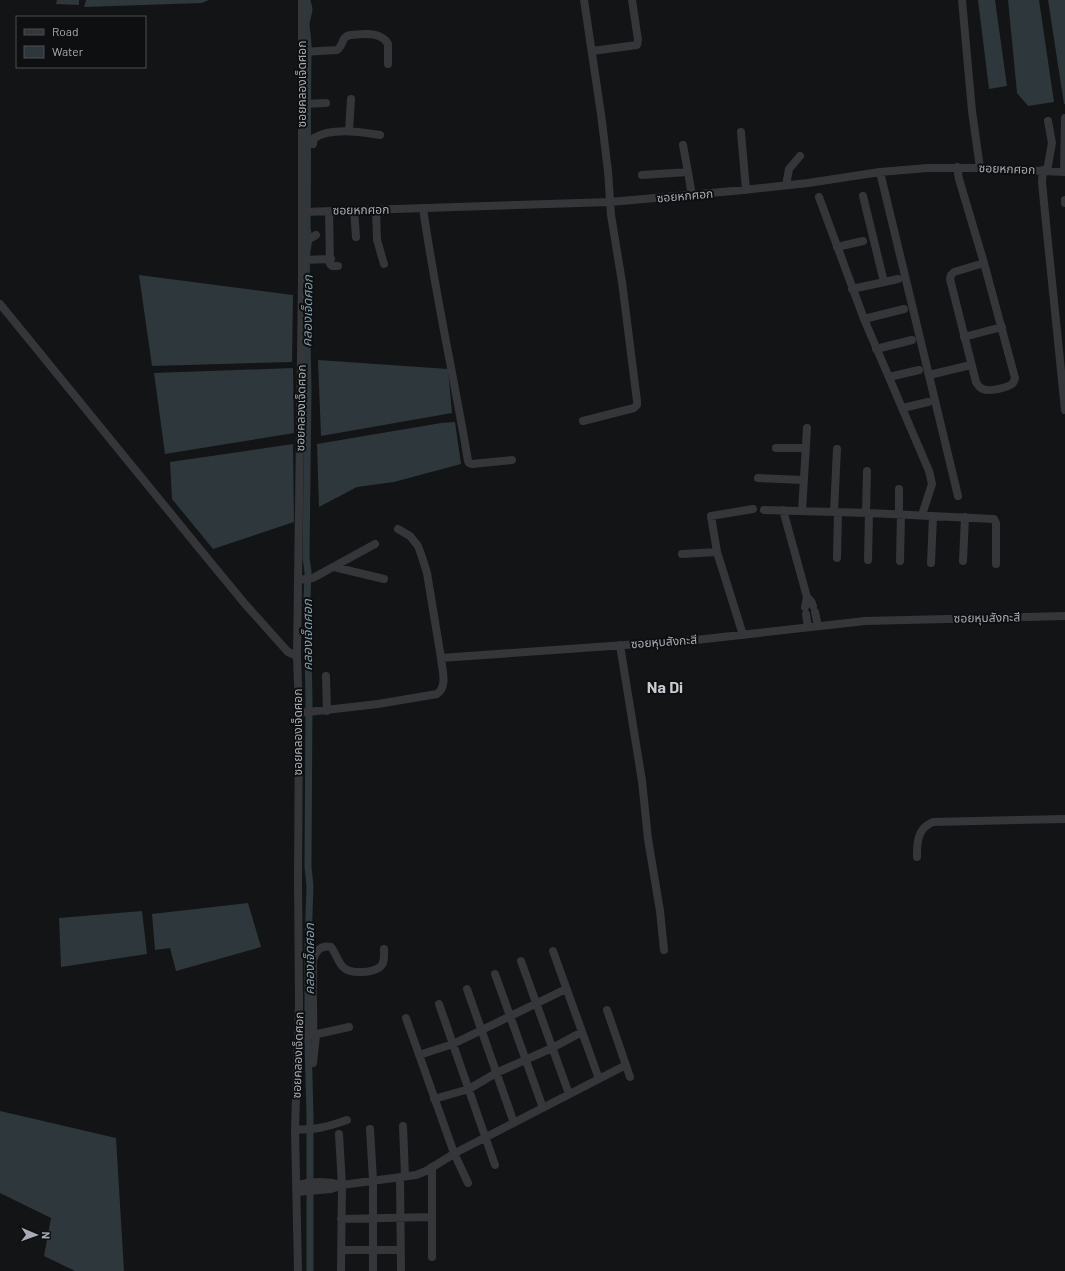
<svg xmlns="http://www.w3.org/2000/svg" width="1065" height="1271" font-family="Barlow,'Noto Sans Thai',sans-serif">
<rect width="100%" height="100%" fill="#131415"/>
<!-- water -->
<path fill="#2e373c" d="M57,0H79V5L56,4Z
M86,0H209L202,3L84,7Z
M978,0H995L1007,86L989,89Z
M1008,0H1039L1054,102L1028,106L1017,93Z
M1048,0H1065V104H1064Z
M139,275L293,295L292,362L152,366Z
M318,360L448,369L452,413L321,436Z
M293,368L294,433L165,454L154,373Z
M455,422L461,464L394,482L357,487L319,507L317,444L441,423Z
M293,444L294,522L213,549L172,499L170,462Z
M248,903L261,947L176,971L170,948L155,950L152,914Z
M142,911L147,954L61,967L59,918Z
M0,1111L116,1138L124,1271H75L44,1256L51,1218L0,1193Z"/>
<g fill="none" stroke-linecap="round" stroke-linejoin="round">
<!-- canal -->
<path stroke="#2e373c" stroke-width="7" d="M307,0C307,3 309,6 309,9C309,14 306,19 306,25C307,35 309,47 308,57C307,114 308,171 307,228L309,239L307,251L306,281L308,390L306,557L308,572L307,599L309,701L308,867L310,886L308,944V1042L310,1115V1271"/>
<!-- minor -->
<path stroke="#353639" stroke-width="8" d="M962,0L972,111L980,168
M592,51L637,45L638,40L632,0
M302,52L337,50C344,45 341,37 350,35C363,34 381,31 388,44V64
M303,104L326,103
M349,131L351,99
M741,132L746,190
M303,143L313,144L314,138C332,127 360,132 380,135
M683,145L688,172
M957,167L959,179L984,263L1015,378C1014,381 1014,382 1012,384C1007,388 988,392 983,389C979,388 978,385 976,382L950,279L951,275L954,272L984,263
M1043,170L1042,182L1044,203L1065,410
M1047,171L1052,143L1048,121
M880,172L958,496
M1064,172L1065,118
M642,175L688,172L692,196
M786,185L789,169L800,156
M863,196L884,282
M819,197L864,319L929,471L932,484L922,515
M1065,203V200
M423,208C435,293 454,377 468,461L469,463L472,464L512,460
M354,210L356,237
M376,210L377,240L384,264
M329,211L330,264L332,266H338
M303,212L610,202L733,191L808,183L880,172L927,168H980L1065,172
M303,239L311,238L316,235
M837,247L863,241
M302,260L331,259
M852,289L898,279
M0,304L203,553L245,604L288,652L297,656
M864,319L904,309
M964,337L1002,327
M876,349L912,340
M929,375L971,365
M889,377L919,370
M903,408L928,402
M583,421L634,408L637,405V401L622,282L611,215L608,171L601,114L584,0
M776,448H805
M758,478L804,480
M764,510L869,513L994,519L996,523V564
M783,510L807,597L811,601L813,606
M802,511L807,428
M834,512L837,449
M866,513L867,471
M899,514V489
M398,529L410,536L418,546L422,557L427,573L441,658
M682,554L717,552
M837,558L838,512
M868,560L869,513
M900,561L901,514
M963,561L965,517
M931,563L933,516
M334,567L384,579
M299,580L313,578L375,544
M805,607L807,597
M815,612L818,626
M806,614L808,627
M743,635L717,552L711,516L753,509
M620,645L642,781L648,839L660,911L664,950
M326,676L327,711
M299,713L378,704L437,694C448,686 442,670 441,658L696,640L865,621L1065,616
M917,857C917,847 917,834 925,827C927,825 931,823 933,822L1065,819
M553,951L599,1079
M521,961L569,1094
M495,974L543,1108
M467,989L514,1123
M439,1004L495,1165
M607,1010L630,1077
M406,1018L454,1153L468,1183
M313,1035L349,1027
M299,1036L313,1035C314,1014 312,993 313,972C313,967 312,961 314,957C317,949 323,945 331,947C336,953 338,963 344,968C351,974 373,973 380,967C385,963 384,955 384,949
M419,1055L453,1044L566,989
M313,1063L316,1035
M434,1099L469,1089L496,1073L552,1048L582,1032
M403,1126L405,1176
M295,1129C313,1131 330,1126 347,1120
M370,1129L373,1180V1271
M339,1134L342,1185L341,1271
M432,1167V1257
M400,1177L401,1271
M297,1185C312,1181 327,1181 342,1185
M297,1192L331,1189L342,1185L416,1175L426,1171L457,1152L626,1065
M341,1219L432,1217
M341,1250H401
M298,1271L295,1129L299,1005L298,881L299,713L297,656L302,283V0"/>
</g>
<g text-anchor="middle" stroke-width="4" stroke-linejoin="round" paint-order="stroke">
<!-- street labels -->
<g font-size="12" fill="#a7acb4" stroke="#0e0f10">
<text transform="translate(302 84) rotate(-90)" y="4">ซอยคลองเจ็ดศอก</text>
<text transform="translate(1007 169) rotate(2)" y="4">ซอยหกศอก</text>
<text transform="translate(685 196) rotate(-5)" y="4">ซอยหกศอก</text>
<text transform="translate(361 210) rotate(-1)" y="4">ซอยหกศอก</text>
<text transform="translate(301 408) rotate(-89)" y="4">ซอยคลองเจ็ดศอก</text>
<text transform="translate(987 618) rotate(-1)" y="4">ซอยหุบสังกะสี</text>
<text transform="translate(664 642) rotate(-4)" y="4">ซอยหุบสังกะสี</text>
<text transform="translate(298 732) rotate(-90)" y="4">ซอยคลองเจ็ดศอก</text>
<text transform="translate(298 1055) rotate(-88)" y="4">ซอยคลองเจ็ดศอก</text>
</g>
<!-- water labels -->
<g font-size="13" font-style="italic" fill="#819cab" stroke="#0e0f10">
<text transform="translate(307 311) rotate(-89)" y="5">คลองเจ็ดศอก</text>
<text transform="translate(307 635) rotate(-90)" y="5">คลองเจ็ดศอก</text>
<text transform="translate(309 959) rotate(-90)" y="5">คลองเจ็ดศอก</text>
</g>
<!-- district labels -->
<g font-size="16" font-weight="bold" fill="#c7cad0" stroke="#0e0f10">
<text x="665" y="693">Na Di</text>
</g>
</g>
<!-- legend -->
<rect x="16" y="16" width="130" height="52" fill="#0e0f10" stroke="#4b4e52"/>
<rect x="24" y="29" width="20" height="6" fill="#353639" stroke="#4b4e52"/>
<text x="52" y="36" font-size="12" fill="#a7acb4">Road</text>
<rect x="24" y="46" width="20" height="12" fill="#2e373c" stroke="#4b4e52"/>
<text x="52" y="56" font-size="12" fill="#a7acb4">Water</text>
<!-- north arrow -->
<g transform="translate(36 1235) rotate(92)" stroke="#0e0f10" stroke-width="3" paint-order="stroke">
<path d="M0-3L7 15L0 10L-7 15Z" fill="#a7acb4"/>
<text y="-6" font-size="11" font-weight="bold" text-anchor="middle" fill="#a7acb4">N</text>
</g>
</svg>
